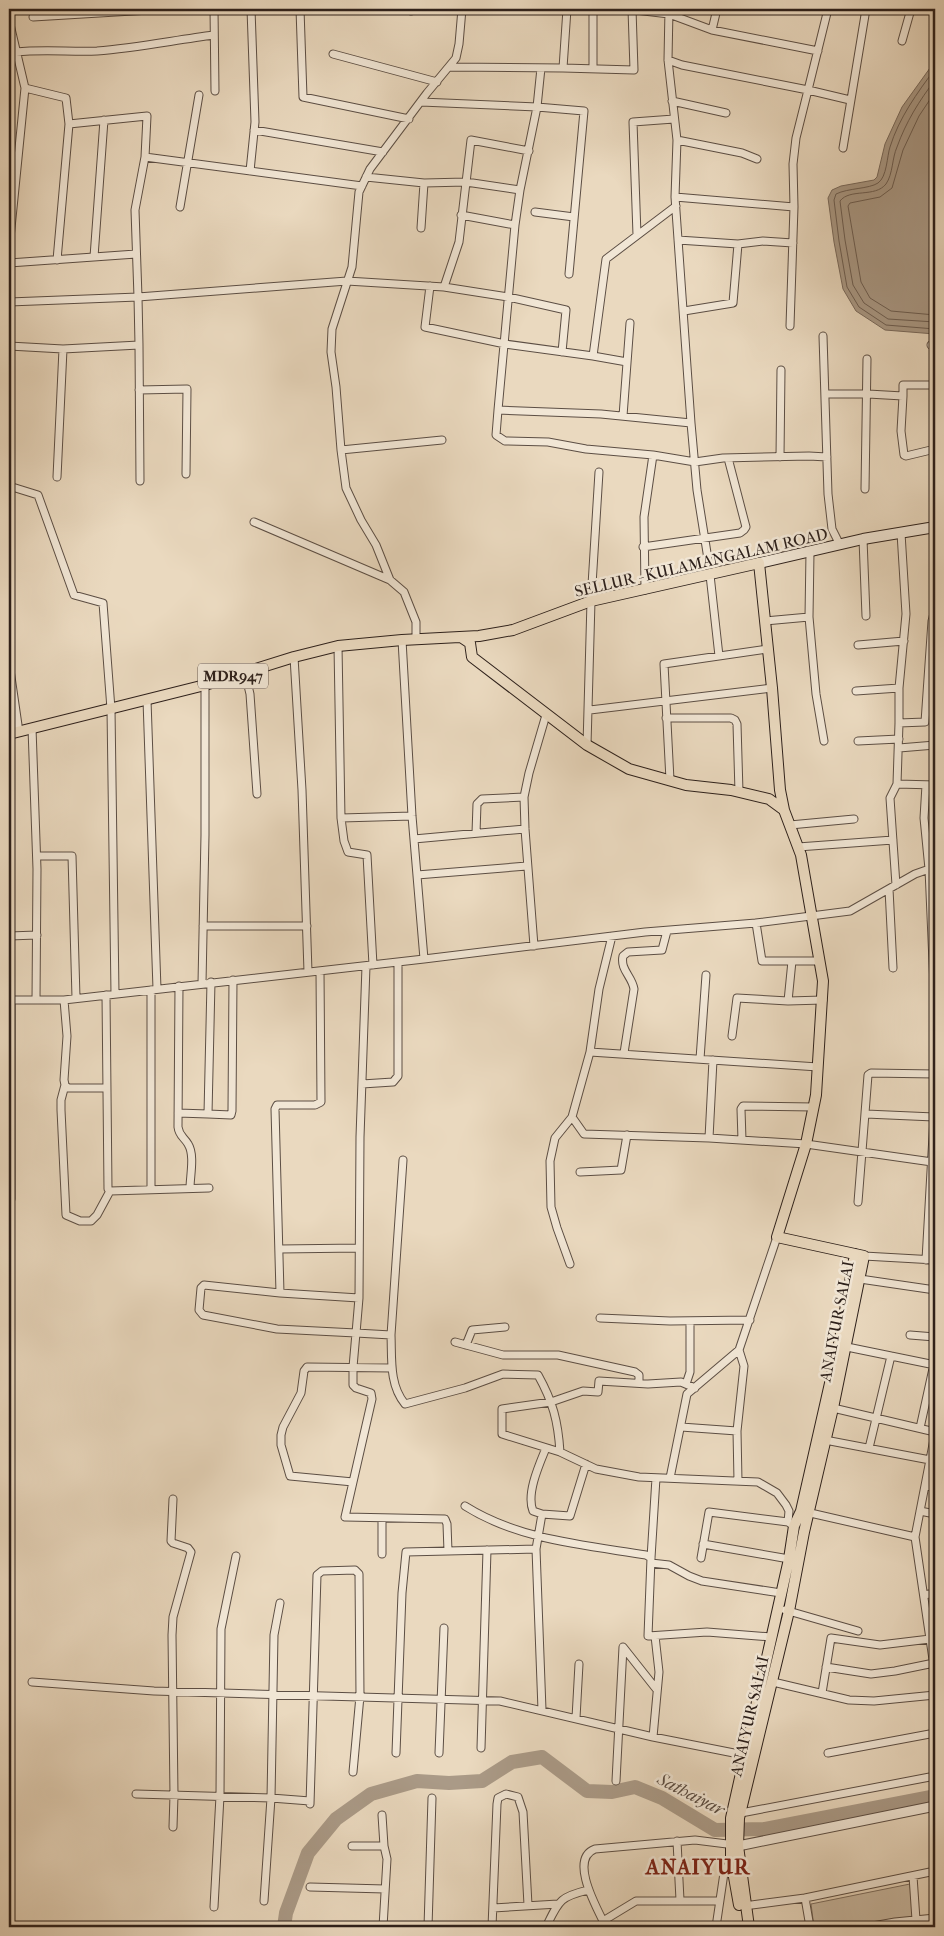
<svg xmlns="http://www.w3.org/2000/svg" width="944" height="1936" font-family="'IM FELL French Canon',serif">
<rect width="100%" height="100%" fill="#ead9bf"/>
<filter id="stains"><feTurbulence type="fractalNoise" baseFrequency=".004" numOctaves="4"/><feColorMatrix values="0 0 0 0 .2 0 0 0 0 .09 0 0 0 0 .02 0 0 0 .5 -.17"/></filter>
<radialGradient id="worn" r=".72"><stop offset=".6" stop-color="#630" stop-opacity="0"/><stop offset="1" stop-color="#630" stop-opacity=".3"/></radialGradient>
<!-- green -->
<path fill="#cabaa3" stroke="#7c6d5f" d="M910,1884L913,1919L897,1920L856,1927H814L811,1904Z"/>
<!-- water -->
<path fill="#aa9a87" stroke="#78695c" d="M935,61V334L885,330L856,311L843,289L834,242L828,198L832,190L841,186L874,180L877,177L885,144L902,107Z"/>
<g fill="none" stroke-linecap="round" stroke-linejoin="round">
<!-- shore -->
<path stroke="#6c5d51" stroke-width="1" d="M935,69C917,93 899,118 890,147C887,156 887,177 878,183C869,189 848,188 836,194L834,200L839,241L847,287L859,307L886,325L935,329
M935,80C919,101 906,122 897,147C892,158 893,174 886,184C875,198 850,188 840,201L845,240L853,285L864,303L888,319L935,322
M935,92L919,116L903,150L892,188L880,197L850,203L848,206L861,282L870,298L891,311L935,315"/>
<!-- river -->
<path stroke="#aa9a87" stroke-width="14" d="M284,1927L286,1913L308,1853L336,1819L371,1794L417,1781L449,1783L482,1781L512,1762L542,1757L587,1791L612,1792L635,1787L662,1798L715,1830L764,1829L935,1796"/>
<!-- minor casing -->
<g stroke="#5c4e44" stroke-width="9">
<path id="minor" d="M214,9L215,91
M300,9L303,97L409,119
M411,9V11
M627,9L669,14L712,30L818,51
M669,9L668,60L677,140L675,197L691,423L697,490L708,559
M33,17L166,9
M9,20L25,88L66,98L69,124L57,260
M712,30L717,9
M902,41L911,9
M16,52C43,49 70,52 97,51C136,48 175,40 214,35
M333,54L437,82
M668,60L682,65L808,90L828,9
M449,67L563,68L567,9
M541,68L537,107L520,190L515,225L498,410L601,414L691,423
M563,68L634,70L632,9
M593,69V9
M672,101L726,113
M421,102L537,107L584,111L569,274
M69,124L147,116L145,157L362,186
M254,130L383,152
M677,140L742,153L757,159
M843,148L866,9
M145,157L135,210L138,297L347,281L444,287L508,297L566,310L562,352
M250,171L255,122L251,9
M366,177L424,183L466,182L520,190
M675,197L794,207L793,164L796,138L808,90L850,100
M180,207L199,95
M535,212L574,217
M461,215L515,225
M421,228L424,183
M637,235L633,122L674,119
M678,240L738,244
M94,257L104,120
M9,263L136,254
M9,269V248L25,88
M430,286L425,327L505,344L593,356L606,259L676,206
M444,287L459,242L471,140L529,151
M9,302L138,297L139,345L63,349L57,477
M684,311L733,303L738,244L763,241L793,243
M790,326L794,207
M823,336L828,494L832,529L840,545
M139,345L140,481
M931,345H935
M9,346L63,349
M593,356L627,362
M139,390L187,389L186,474
M826,394H868L903,396L901,431L904,455L906,456L935,449
M903,396V385H935
M498,410L496,435L505,441L548,442L586,449L653,455L695,462L723,458L809,456L827,457
M623,416L630,323
M341,450L442,440
M780,457L781,370
M9,486L38,495L74,595L103,603L111,709L115,994
M865,489L867,359
M254,522L390,580
M863,539L866,616
M643,547L740,533L744,530L746,527L728,458
M710,575L719,656
M645,590L644,517L653,455
M809,617L810,552
M765,621L809,617L816,694L824,741
M416,639V622L404,592L390,580L376,545L361,520L346,488L341,450L336,387L331,352L332,329L352,267L359,192L370,169L427,93L456,58L459,44L462,9
M402,640L412,816L424,959L645,932L756,923L850,911L915,874L935,867
M858,645L904,641
M338,646L341,818L412,816
M294,657L302,790L308,972
M9,663L19,732
M245,673L250,694L257,794
M856,691L899,688
M147,700L157,989
M590,710L772,688
M666,718H731L735,720L737,724L739,792
M899,723V688L906,614L901,533
M32,728L37,869L36,1000
M858,741L899,739
M587,745L591,601L599,472
M899,748L935,745
M670,780L664,664L768,649
M897,784L935,785
M926,785L924,818L929,869L935,1009
M341,818L344,841L348,852L367,855L373,965
M790,825L854,819
M476,833L477,804L482,799L524,797
M414,839L525,829
M798,847L893,840
M37,856H72L76,998
M417,875L527,866
M896,885L890,798L897,784L899,723L925,722L932,621L935,609
M889,889L893,968
M756,923L762,961H820
M203,926H307
M9,936L37,935
M534,946L525,829L524,797L529,773L546,715
M366,966L360,1137L359,1298L356,1333L391,1335C392,1358 389,1385 405,1404L465,1388L503,1374L538,1375C553,1402 558,1421 560,1452L596,1469L639,1477L758,1482L777,1493L786,1505L789,1511L788,1522L794,1526
M202,983L205,835V685
M179,986L178,1127C179,1136 184,1137 188,1144C195,1155 190,1176 190,1188
M151,990V1189
M106,995L108,1189L110,1191L209,1188
M9,1000H64L424,959
M64,1000L67,1036L64,1080L65,1085L68,1088H106
M788,1001L792,961
M732,1036L737,998L788,1001L823,1000
M590,1052L818,1067
M624,1053L634,989C632,976 620,970 623,956L628,952L662,950L667,931
M700,1059L706,975
M362,1084L393,1082L398,1076V962
M65,1085L61,1100V1110L66,1215L80,1221H91L97,1215L110,1191
M178,1113L208,1114L211,982
M208,1114L231,1115L232,1111L233,980
M866,1114L934,1117
M572,1117L584,1134L709,1138L806,1144L932,1162
M709,1138L713,1060
M742,1140L741,1109L743,1106L814,1107
M580,1172L621,1170L627,1135
M11,1199V1000
M858,1202L868,1075L871,1073L935,1074
M280,1249L359,1248
M864,1256L935,1260
M926,1260L935,1100
M570,1264L557,1228L551,1207L550,1161L555,1138L572,1117L590,1052L599,989L612,936
M860,1279L935,1290
M280,1293L275,1109L277,1105H315L321,1102L320,971
M359,1298L280,1293L204,1285L201,1288L199,1310L203,1315L277,1329L356,1333L353,1367V1385L356,1388L371,1393L372,1399L345,1517L445,1519L447,1524L448,1551
M600,1318L670,1321L750,1320
M391,1335L403,1160
M910,1335L935,1337
M455,1342L503,1355H558L635,1372L639,1375V1383
M466,1345L472,1330L505,1327
M847,1347L935,1365
M686,1384L690,1372V1321
M833,1408L935,1432
M681,1427L737,1431
M920,1428L934,1364
M935,1434L915,1537L935,1673
M825,1440L930,1460
M869,1448L891,1356
M560,1452L502,1434V1409L551,1402L583,1391L598,1392L599,1381L648,1384L681,1382L695,1388
M656,1478L651,1558L648,1636L707,1632L771,1637
M670,1478L687,1394L739,1350L777,1237
M738,1481L737,1431L744,1366L739,1350
M353,1482L290,1476L281,1445V1435L283,1427L301,1393L304,1371L307,1367L392,1368
M925,1486L935,1487
M465,1506C519,1540 584,1545 646,1555L651,1558
M920,1511L935,1514
M806,1512L915,1537
M542,1514L533,1511C526,1494 539,1465 546,1448
M703,1544L789,1559
M382,1554V1518
M701,1558L709,1512L788,1522
M651,1563L669,1565L689,1576L702,1581L781,1593
M924,1595L935,1593
M785,1610L858,1631
M826,1667L871,1674L895,1671L934,1663
M32,1682L154,1691L500,1701L653,1737L749,1756
M773,1682L849,1700L874,1701L935,1695
M822,1693L831,1638L880,1645L930,1639
M542,1710L536,1549L542,1514L570,1516L586,1464
M576,1718L579,1664
M653,1737L659,1672L655,1636
M481,1748L487,1550
M396,1753L402,1593L406,1552L536,1549
M439,1753L444,1628
M828,1753L935,1733
M616,1781L623,1647L657,1690
M136,1794L271,1798L310,1801
M310,1804L317,1575L322,1571L355,1570L359,1574L360,1696L353,1772
M741,1813L935,1776
M382,1815L384,1846
M173,1827L174,1795L172,1635L173,1617L191,1552L188,1548L173,1543L171,1541L173,1499
M677,1841L680,1900
M352,1846H384L387,1859L383,1927
M913,1876L916,1920
M310,1887L385,1889
M264,1901L271,1798L274,1635L280,1603
M744,1906L805,1898
M214,1907L220,1796L221,1629L236,1556
M493,1908L558,1904
M603,1921L636,1901H719
M428,1927L432,1798
M492,1927L497,1804L498,1798L506,1794L518,1797L523,1812L528,1905
M546,1927C559,1901 559,1897 588,1890
M606,1927C598,1910 568,1859 595,1849L695,1840L735,1845
M716,1927L724,1873L731,1860
M810,1927L805,1898L935,1871
M867,1927L895,1922L935,1918"/>
</g>
<!-- tertiary casing -->
<g stroke="#5c4e44" stroke-width="11">
<path id="tertiary" d="M738,1846L935,1806"/>
</g>
<!-- secondary casing -->
<g stroke="#2d201b" stroke-width="12">
<path id="secondary" d="M759,563L863,539L935,527"/>
</g>
<!-- primary casing -->
<g stroke="#2d201b" stroke-width="12">
<path id="primary" d="M461,637L470,643L472,657L587,745L629,769L686,785L731,790L769,799L784,810
M9,734L205,685L294,657L338,646L402,640L479,636L513,630L591,601L759,563L772,688L780,790L784,810L801,855L823,981L816,1095L806,1144L777,1237L864,1256L833,1408L804,1532L789,1611L739,1818L738,1846L749,1927
M739,1905L731,1860V1818L789,1559L794,1526L801,1511L840,1339L855,1254"/>
</g>
<!-- minor -->
<use href="#minor" stroke="#f1e6d5" stroke-width="7"/>
<!-- tertiary -->
<use href="#tertiary" stroke="#f1e6d5" stroke-width="9"/>
<!-- secondary -->
<use href="#secondary" stroke="#f1e6d5" stroke-width="10"/>
<!-- primary -->
<use href="#primary" stroke="#ead9bf" stroke-width="10"/>
</g>
<g text-anchor="middle" stroke-width="5" stroke-linejoin="round" paint-order="stroke">
<!-- shield labels -->
<rect fill="#f1e6d5" stroke="#685b53" stroke-width="1" x="198" y="663.5" width="70" height="25" rx="4"/>
<g font-size="15" font-weight="bold" fill="#2d201b">
<text x="233" y="681">MDR947</text>
</g>
<!-- street labels -->
<g font-size="16" fill="#2d201b" stroke="#f1e6d5">
<text transform="translate(701 562) rotate(-13)" y="6">SELLUR - KULAMANGALAM ROAD</text>
<text transform="translate(836 1321) rotate(-79)" y="6">ANAIYUR SALAI</text>
<text transform="translate(749 1716) rotate(-77)" y="6">ANAIYUR SALAI</text>
</g>
<!-- water labels -->
<g font-size="18" font-style="italic" fill="#594b41" stroke="#f1e6d5">
<text transform="translate(691 1794) rotate(27)" y="6">Sathaiyar</text>
</g>
<!-- district labels -->
<g font-size="21" font-weight="bold" letter-spacing="1" fill="#7a1f14" stroke="#f1e6d5">
<text x="698" y="1874">ANAIYUR</text>
</g>
</g>
<!-- margin -->
<rect width="944" height="1936" fill="none" stroke="#ead9bf" stroke-width="30"/>
<rect x="10" y="10" width="924" height="1916" fill="none" stroke="#2d201b" stroke-width="2.5"/>
<rect x="15" y="15" width="914" height="1906" fill="none" stroke="#2d201b"/>
<rect width="100%" height="100%" filter="url(#stains)"/>
<rect width="100%" height="100%" fill="url(#worn)"/>
</svg>
